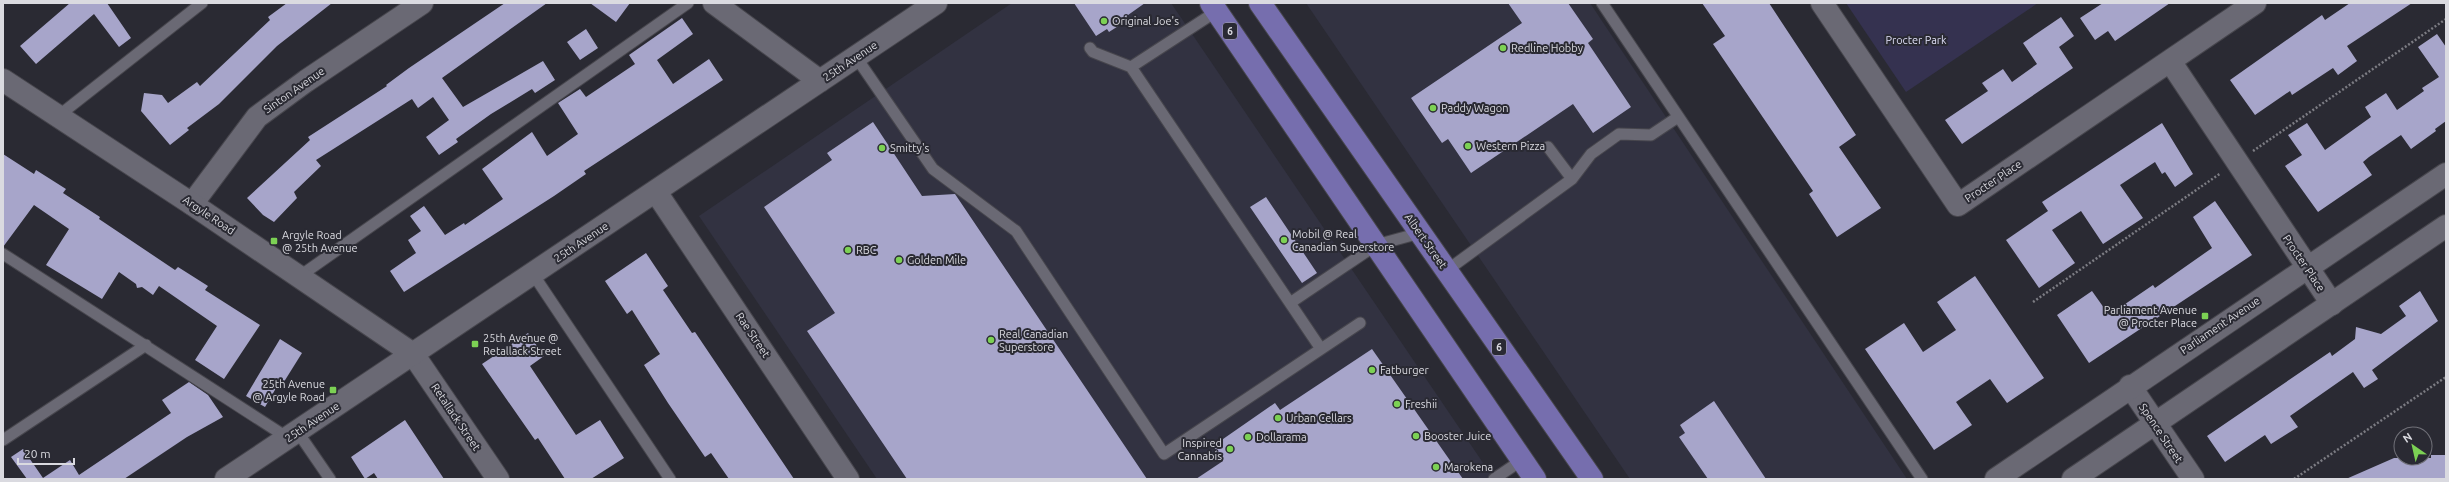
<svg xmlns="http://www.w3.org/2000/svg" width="2449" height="482" font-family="Ubuntu,sans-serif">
<rect width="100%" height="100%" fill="#2a2a33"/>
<!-- built -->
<path fill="#323241" d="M1012,3H1171L1494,479H877L699,216Z
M1306,3H1590L1907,479H1630Z"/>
<!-- green -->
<path fill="#353250" d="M1846,3H2038L1906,92Z"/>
<!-- building -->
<path fill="#a7a5ca" d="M70,3H107L131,38L119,47L94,14L36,64L20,46Z
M287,3H332L277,46L219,104L187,128L189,130L170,145L141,111L144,93L162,95L168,103L197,82L200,86L270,20L268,17Z
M505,3H547L442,78L463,107L543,61L555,80L535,93L532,89L491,114L456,139L458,142L439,155L426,137L449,120L433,97L418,108L412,99L316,160L321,166L294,192L297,198L274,222L263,215L247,198L310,140L308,137L387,86L386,85L409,68Z
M590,3H630L616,22Z
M1074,3H1145L1121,20L1123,23L1109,32L1107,29L1096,36Z
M1508,3H1568L1593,39L1588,43L1631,107L1593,133L1573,104L1471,173L1448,139L1442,143L1411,98L1522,23Z
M1702,3H1769L1856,135L1839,147L1881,208L1837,237L1809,194L1813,191L1713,44L1725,36Z
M2103,3H2170L2115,41L2108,31L2095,40L2080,18Z
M2350,3H2412L2347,46L2357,61L2338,75L2333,68L2292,95L2290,91L2255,115L2230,80L2322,15L2325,20Z
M2061,17L2074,36L2059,47L2073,68L1962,144L1945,120L1988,91L1982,83L2003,69L2012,82L2037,64L2023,43Z
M682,18L693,34L657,60L673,84L709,59L723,80L584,171L586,174L554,196L404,292L390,271L416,253L408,240L421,231L410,216L424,206L445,235L464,223L465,225L503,199L482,169L532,132L547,156L578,134L558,103L580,89L586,97L635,64L629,55Z
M586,29L598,48L580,60L567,42Z
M2437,34L2446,47V121L2435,129L2436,131L2411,149L2401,135L2369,157L2363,162L2372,175L2318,212L2285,166L2302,155L2288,135L2307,123L2325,150L2371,117L2365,107L2386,93L2397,110L2424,91L2422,88L2439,77L2418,47Z
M873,122L922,196L955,194L1147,479H907L807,331L835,313L764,207L832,160L827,153Z
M2162,123L2193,174L2175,187L2165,172L2162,174L2155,162L2120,185L2143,218L2103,244L2081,211L2052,230L2075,263L2039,288L2006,240L2048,211L2042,202Z
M3,154L34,174L36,170L66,189L63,193L100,217L99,219L175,270L178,267L208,286L205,290L260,325L224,379L195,360L217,326L159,286L153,295L142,287L137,288L136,284L119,272L102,299L46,265L69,229L34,205L3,247Z
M1266,197L1317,273L1302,283L1250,207Z
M2215,201L2252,255L2089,363L2057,315L2092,291L2109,315L2153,285L2155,288L2212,248L2193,217Z
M646,253L668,286L663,290L692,333L695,332L794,479H729L711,453L705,457L668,403L644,365L660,354L632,310L627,314L605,281Z
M1975,276L2044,378L2007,403L1990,379L1956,402L1972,425L1934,450L1865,349L1904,323L1923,352L1956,330L1937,302Z
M2420,291L2438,321L2372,370L2378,379L2364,388L2353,372L2290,416L2298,427L2271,444L2265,435L2225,462L2207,436L2330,352L2332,356L2355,339L2356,327L2381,334L2406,316L2399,306Z
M528,333L544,356L530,366L576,435L600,420L624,458L591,479H565L538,438L535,440L482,364Z
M280,339L302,353L282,385L279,383L265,407L246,396Z
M1372,349L1463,479H1196L1223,461L1213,446L1275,403L1280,410Z
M189,382L208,395L223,417L187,437L124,479H27L11,457L23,449L43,478L70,460L79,475L171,413L162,400Z
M1714,401L1766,479H1708L1679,437L1685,433L1680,425Z
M405,420L444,479H378L374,473L365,479L351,457Z
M2431,455H2446V479H2346L2394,458H2431Z"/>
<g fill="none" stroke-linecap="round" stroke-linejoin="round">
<!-- service casing -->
<g stroke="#47464d" stroke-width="13">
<path id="service" d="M1602,3L1922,479
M1090,48L1093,52L1131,67L1217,11
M856,57L933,169L1016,231L1164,454L1360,323
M1131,67L1321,349
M57,117L202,3
M1548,147L1572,179
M3,254L288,438
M1446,271L1572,179L1591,154L1619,134L1651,135L1678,117
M533,274L670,479
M300,276L688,3
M1290,303L1376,245L1420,233
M297,431L330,479
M3,440L146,345
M1494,479L1522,460"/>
</g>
<!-- minor casing -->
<g stroke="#47464d" stroke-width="24">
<path id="minor" d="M1822,3L1958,205L2255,3
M2170,61L2332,304
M192,204L257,117L306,81L422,3
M413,354L498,479
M2130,386L2193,479"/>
</g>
<!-- tertiary casing -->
<g stroke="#47464d" stroke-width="24">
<path id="tertiary" d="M714,3L820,81
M3,80L192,204L413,354
M656,192L848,479
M226,479L936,3
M1996,479L2446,174
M2073,479L2446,226"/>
</g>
<!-- primary casing -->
<g stroke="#47464d" stroke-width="24">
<path id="primary" d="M1211,3L1535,479
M1260,3L1592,479"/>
</g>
<!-- path -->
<path stroke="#7c7c83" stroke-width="2.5" stroke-dasharray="2 2" stroke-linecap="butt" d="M2253,151L2446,19
M2033,302L2221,173
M2294,479L2446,377"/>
<!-- service -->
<use href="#service" stroke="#6a6974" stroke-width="11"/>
<!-- minor -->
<use href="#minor" stroke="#6a6974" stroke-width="22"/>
<!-- tertiary -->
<use href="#tertiary" stroke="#6a6974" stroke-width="22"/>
<!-- primary -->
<use href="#primary" stroke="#766eae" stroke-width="22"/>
</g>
<!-- markers -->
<g fill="#7cd154" stroke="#2a2a33" stroke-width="1.5">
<circle cx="1104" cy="21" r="4"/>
<circle cx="1503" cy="48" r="4"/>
<circle cx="1433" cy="108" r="4"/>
<circle cx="1468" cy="146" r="4"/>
<circle cx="882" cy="148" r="4"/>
<circle cx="1284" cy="240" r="4"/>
<rect x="270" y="237" width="8" height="8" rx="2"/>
<circle cx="848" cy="250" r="4"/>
<circle cx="899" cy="260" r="4"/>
<rect x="2201" y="312" width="8" height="8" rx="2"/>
<circle cx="991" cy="340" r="4"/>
<rect x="471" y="340" width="8" height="8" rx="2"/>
<circle cx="1372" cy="370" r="4"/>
<rect x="329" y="386" width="8" height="8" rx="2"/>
<circle cx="1397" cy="404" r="4"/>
<circle cx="1278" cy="418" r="4"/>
<circle cx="1416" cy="436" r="4"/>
<circle cx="1248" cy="437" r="4"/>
<circle cx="1230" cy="449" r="4"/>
<circle cx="1436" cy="467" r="4"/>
</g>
<g text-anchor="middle" stroke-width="4" stroke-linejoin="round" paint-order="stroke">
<!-- shield labels -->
<g fill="#2a2a33" stroke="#a5a5ac" stroke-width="1">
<rect x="1223" y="23" width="14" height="16" rx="3"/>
<rect x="1492" y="339" width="14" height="16" rx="3"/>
</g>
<g font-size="10" font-weight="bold" fill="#dadae0">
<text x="1230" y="35">6</text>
<text x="1499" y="351">6</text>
</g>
<!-- poi labels -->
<g font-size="11" fill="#dadae0" stroke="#2a2a33" text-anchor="start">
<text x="1112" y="25">Original Joe's</text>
<text x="1511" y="52">Redline Hobby</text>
<text x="1441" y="112">Paddy Wagon</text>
<text x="1476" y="150">Western Pizza</text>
<text x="890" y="152">Smitty's</text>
<text x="1292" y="238">Mobil @ Real<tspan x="1292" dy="13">Canadian Superstore</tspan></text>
<text x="282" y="239">Argyle Road<tspan x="282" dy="13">@ 25th Avenue</tspan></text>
<text x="856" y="254">RBC</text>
<text x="907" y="264">Golden Mile</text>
<text x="2197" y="314" text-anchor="end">Parliament Avenue<tspan x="2197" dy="13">@ Procter Place</tspan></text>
<text x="999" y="338">Real Canadian<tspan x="999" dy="13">Superstore</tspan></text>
<text x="483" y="342">25th Avenue @<tspan x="483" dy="13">Retallack Street</tspan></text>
<text x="1380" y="374">Fatburger</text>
<text x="325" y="388" text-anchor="end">25th Avenue<tspan x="325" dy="13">@ Argyle Road</tspan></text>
<text x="1405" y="408">Freshii</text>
<text x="1286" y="422">Urban Cellars</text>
<text x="1424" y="440">Booster Juice</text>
<text x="1256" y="441">Dollarama</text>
<text x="1222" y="447" text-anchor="end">Inspired<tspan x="1222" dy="13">Cannabis</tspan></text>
<text x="1444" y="471">Marokena</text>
</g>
<!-- park labels -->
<g font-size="11" fill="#dfdff7" stroke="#2a2a33">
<text x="1916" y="44">Procter Park</text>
</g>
<!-- street labels -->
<g font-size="11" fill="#dadae0" stroke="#2a2a33">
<text transform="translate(850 61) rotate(-34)" y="4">25th Avenue</text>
<text transform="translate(294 90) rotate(-35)" y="4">Sinton Avenue</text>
<text transform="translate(1993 181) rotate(-34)" y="4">Procter Place</text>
<text transform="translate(209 215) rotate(34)" y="4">Argyle Road</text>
<text transform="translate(1426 241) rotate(55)" y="4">Albert Street</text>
<text transform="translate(581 242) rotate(-34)" y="4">25th Avenue</text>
<text transform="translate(2304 263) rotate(56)" y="4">Procter Place</text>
<text transform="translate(2220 325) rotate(-34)" y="4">Parliament Avenue</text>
<text transform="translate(753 335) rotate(56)" y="4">Rae Street</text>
<text transform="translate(456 417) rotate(56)" y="4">Retallack Street</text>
<text transform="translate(312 422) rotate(-34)" y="4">25th Avenue</text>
<text transform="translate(2161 433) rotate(56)" y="4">Spence Street</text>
</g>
</g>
<!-- border -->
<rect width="2449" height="482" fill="none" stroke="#dadae0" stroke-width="8"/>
<!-- north arrow -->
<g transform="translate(2413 446) rotate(326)"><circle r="19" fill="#2a2a33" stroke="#707078"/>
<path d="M0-3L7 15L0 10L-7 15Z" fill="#7cd154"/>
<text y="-6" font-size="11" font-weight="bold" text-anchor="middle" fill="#dadae0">N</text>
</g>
<!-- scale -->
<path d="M18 458v6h56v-6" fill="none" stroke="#dadae0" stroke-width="2"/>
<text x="24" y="458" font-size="12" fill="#dadae0" stroke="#2a2a33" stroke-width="3" paint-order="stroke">20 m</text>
</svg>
